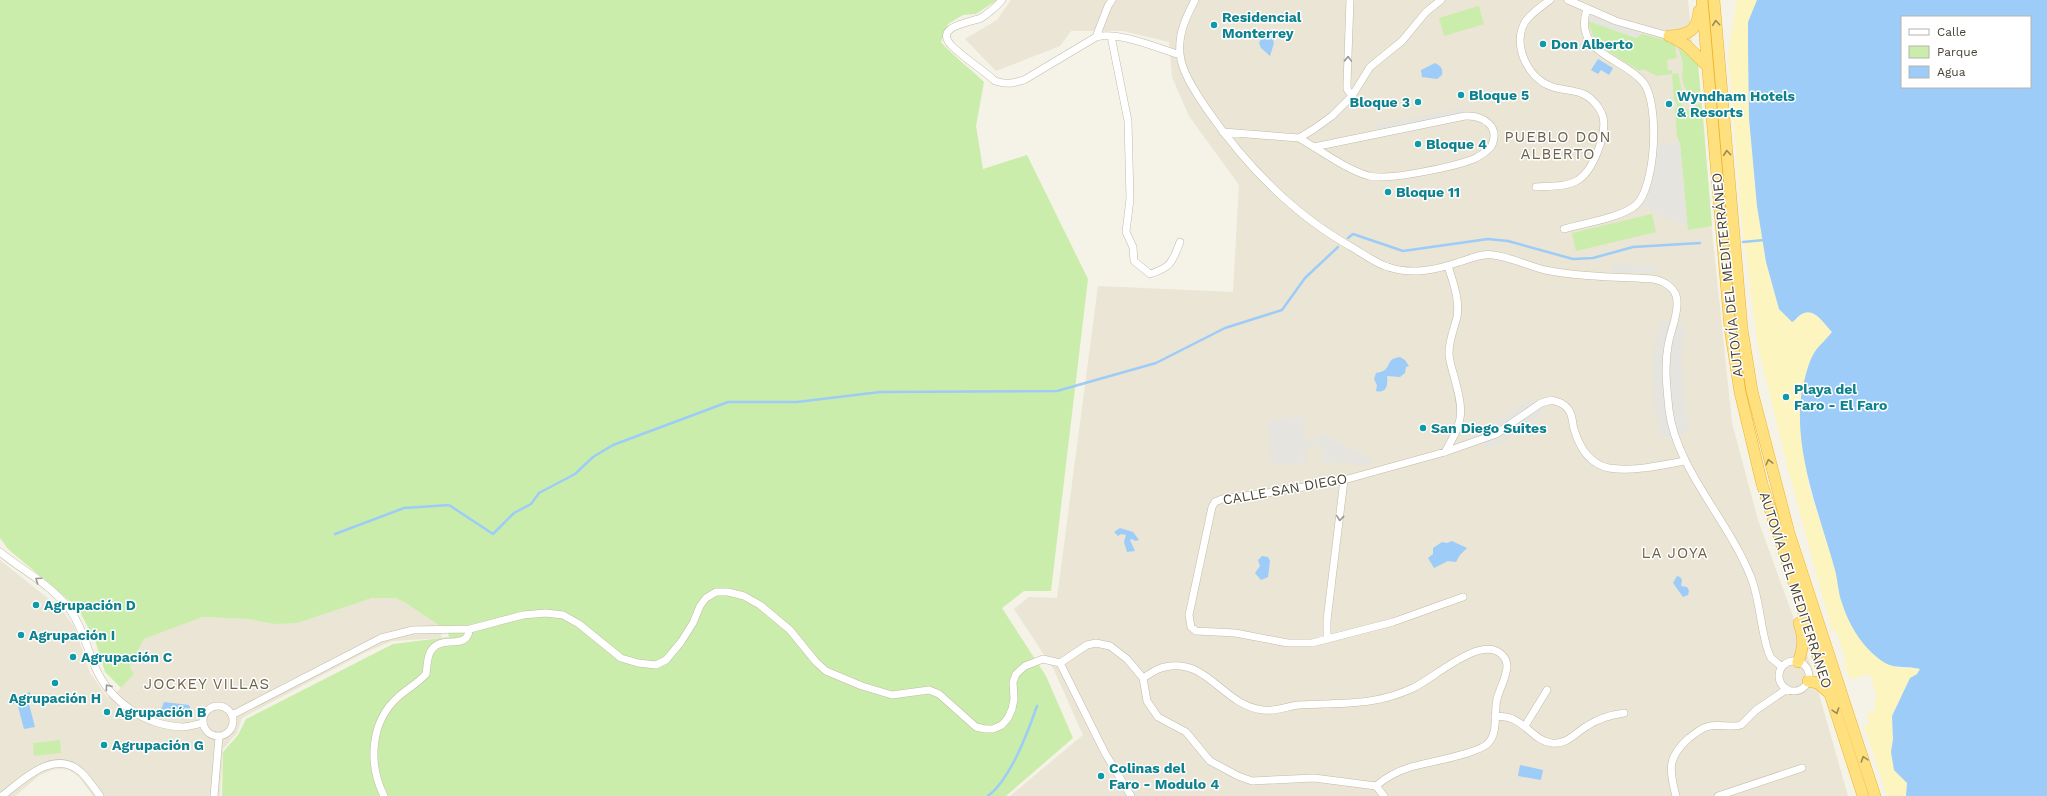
<svg xmlns="http://www.w3.org/2000/svg" width="2047" height="796" font-family="'Work Sans',sans-serif">
<rect width="100%" height="100%" fill="#f5f2e7"/>
<!-- residential -->
<path fill="#eae5d4" d="M1011,0H1688L1693,54L1703,113L1712,231L1732,423L1758,520L1811,666L1848,796H1010L1083,735L1054,670L1014,609L1029,597L1057,598L1098,286L1233,292L1239,185L1189,116L1172,77L1169,42L1123,31H1071L1060,46L996,71L965,39L997,20Z
M0,560L60,608L74,626L90,673L107,697L118,691L134,674L130,667L144,639L203,617L248,619L274,624L373,598H395L404,602L440,626L442,638L392,641L364,653L242,718L237,733L223,749L220,796H93L79,777L69,770L60,769L52,770L40,775L15,796H0Z"/>
<!-- green -->
<path fill="#cbedab" d="M0,0H997L976,14L963,15L948,24L941,42C954,57 970,68 984,82L976,126L983,169L1027,155L1088,279L1051,591H1024L1002,608L1046,676L1073,738L1006,796H222L223,752L238,735L246,719L393,644L449,637L447,627L440,626L404,602L395,598H372L297,623L274,624L248,619L203,617L144,639L130,667L134,674L121,688L105,672L95,640L77,607L8,549L0,538Z
M1479,6L1484,24L1444,36L1439,18Z
M1588,21L1636,38L1642,34L1674,42L1677,58L1667,60L1668,70H1672V74L1678,73L1683,96L1680,101L1683,108L1689,110L1700,103L1699,97L1692,98L1685,88L1682,79L1683,63L1678,47L1680,44L1698,63L1712,226L1688,230L1680,143L1677,137L1675,108H1677L1676,101H1674L1672,74L1657,76L1643,69L1640,71L1596,44Z
M1652,214L1656,232L1576,251L1572,233Z
M60,740L61,753L34,756L33,743Z"/>
<!-- sand -->
<path fill="#fdf5bf" d="M1737,0H1757L1748,22V48L1749,118L1757,206L1766,262L1779,309L1787,317L1796,321C1809,300 1823,323 1832,332L1814,353L1804,451L1809,487L1836,571L1842,603L1897,668L1921,669L1907,684L1892,716L1893,739L1891,752L1907,783L1906,796H1887L1864,725L1870,723L1867,713L1876,710L1874,703L1877,698L1870,674L1850,679L1844,663L1846,660L1836,630L1832,631L1786,461L1757,342L1741,215L1728,53Z"/>
<!-- parking -->
<path fill="#e6e4df" d="M1593,15L1639,33V36L1636,38L1590,21Z
M1463,108L1467,114L1377,131L1374,125Z
M1680,143L1687,224L1669,221L1642,205L1649,191L1657,145Z
M1612,264L1657,266V273L1612,272Z
M1660,321L1685,326L1681,355L1684,402L1689,432L1660,438L1655,411L1653,357Z
M1530,399L1543,414L1504,441L1486,450L1478,432L1494,424Z
M1302,416L1305,441L1313,440L1323,434L1373,459L1370,465L1321,462L1322,444L1305,449L1307,462L1272,466L1267,421Z"/>
<!-- water -->
<path fill="#9dccf8" fill-rule="evenodd" d="M1757,0H2047V796H1906L1907,783L1894,770L1891,752L1893,739L1892,716L1910,678L1917,674L1920,669C1905,665 1893,671 1878,658C1861,645 1848,623 1842,603C1838,593 1838,581 1835,570C1820,515 1792,449 1802,390C1805,378 1808,363 1814,353C1819,345 1827,339 1832,332C1824,324 1813,304 1799,316C1796,318 1796,320 1792,322L1779,309L1766,262L1757,206L1749,118L1748,48V22ZM1902,17H2030V87H1902Z
M1270,29L1274,43L1270,56L1261,48L1259,43L1264,32Z
M1598,59L1613,68L1609,75L1601,70L1598,74L1591,70Z
M1435,63C1441,66 1443,68 1442,75L1437,79L1422,77L1421,70Z
M1400,357L1405,360L1409,366L1406,367L1405,373L1400,377L1387,376C1388,384 1387,394 1376,391L1377,385L1374,379L1376,373C1394,371 1383,359 1400,357Z
M1120,528L1133,532L1139,540L1135,541L1132,539L1130,540L1135,551L1127,552L1124,542L1126,535L1121,534L1118,536L1114,532Z
M1452,541L1467,548L1460,555L1456,562L1448,561L1434,568L1428,558L1433,554V548L1442,542L1447,543Z
M1262,556L1268,557L1270,561L1268,577L1261,580L1255,573L1260,566L1258,560Z
M1677,576L1680,577L1682,580L1681,586L1687,587L1689,591L1688,595L1683,597L1673,583Z
M30,692L31,699L28,700L35,727L24,729L17,703L13,704L11,698Z
M164,702L189,705L192,713L188,716L183,713L178,716L160,712Z
M1520,765L1543,770L1541,780L1518,776Z"/>
<g fill="none" stroke-linecap="round" stroke-linejoin="round">
<!-- stream -->
<path stroke="#9dccf8" stroke-width="2.5" d="M1348,238L1353,234L1403,251L1488,239L1508,241L1573,259L1593,258L1633,247L1700,243
M1743,242L1764,240
M335,534L404,508L449,505L493,534L514,513L531,504L539,493L575,474L593,457L613,445L728,402H797L880,392L1057,391L1156,363L1225,328L1282,310L1305,278L1338,247
M988,796C1010,780 1028,732 1037,706"/>
<!-- minor casing -->
<g stroke="#c2bba8" stroke-width="8">
<path id="minor" d="M1002,0C996,7 989,13 981,18C972,22 932,26 952,46C965,59 982,69 995,81C1007,85 1013,83 1024,80L1096,37C1119,31 1157,48 1180,55
M1195,0C1186,17 1178,34 1180,54C1182,73 1196,93 1206,108C1246,166 1293,215 1355,249C1365,255 1377,264 1388,267C1412,275 1436,270 1459,262C1470,259 1482,253 1493,255C1511,257 1528,266 1545,270C1581,277 1617,277 1653,279C1664,281 1677,288 1677,302C1678,316 1670,332 1668,346C1664,367 1667,389 1669,410C1676,468 1728,520 1750,575C1760,598 1760,627 1768,651L1771,658L1782,667
M1350,0L1347,84V89L1352,96
M1568,0L1616,21L1669,36
M1111,36L1128,121L1130,199L1126,232L1133,247L1134,261L1150,274C1172,267 1172,262 1180,242
M1096,37L1108,6L1112,0
M1223,132L1299,138L1314,129L1332,116L1352,96L1370,67L1402,41L1426,12L1441,0
M1299,138C1320,150 1345,169 1369,176C1388,181 1458,166 1476,158C1482,155 1486,152 1491,147C1501,127 1484,115 1465,116L1314,147
M1536,187C1549,186 1567,187 1578,180C1593,171 1607,134 1603,117C1601,111 1598,106 1594,102C1582,88 1565,92 1550,86C1527,77 1512,44 1525,22C1531,13 1542,6 1550,0
M1564,229C1584,223 1621,218 1636,205C1656,187 1660,102 1643,82C1624,58 1572,53 1587,9
M1445,452C1464,420 1464,413 1454,376C1452,369 1449,360 1449,353C1449,340 1454,329 1457,317C1460,300 1453,282 1448,266
M0,552C23,571 52,585 70,610C83,628 87,649 96,669C111,702 146,726 183,727C189,727 197,724 203,723
M1463,597L1393,622L1312,643H1288L1235,633L1196,631L1191,627L1189,615L1212,507L1215,502L1222,499L1274,492L1344,480L1445,452L1496,434L1541,403L1552,400C1558,402 1564,403 1568,409C1573,415 1572,422 1574,429C1579,446 1589,464 1609,468C1634,472 1661,465 1685,461
M1327,638V620L1344,480
M1779 676a15 15 0 1 1 30 0a15 15 0 1 1-30 0Z
M1060,663L1087,645L1096,643L1110,646L1127,659L1143,678L1147,701L1158,717L1186,732L1210,761L1238,776L1252,781L1314,778L1376,786
M1060,663L1105,753L1131,796
M1143,678C1150,674 1157,668 1165,667C1207,657 1222,705 1263,710C1275,712 1288,706 1299,705C1325,703 1350,705 1375,700C1387,698 1402,693 1413,688C1433,679 1480,635 1501,654C1505,657 1507,662 1507,667C1506,678 1500,688 1497,699C1494,711 1498,730 1490,741C1482,754 1427,762 1411,767C1398,771 1386,777 1376,786
M203 721a15 15 0 1 1 30 0a15 15 0 1 1-30 0Z
M232,715L381,638L413,630L470,629L523,615L546,613L563,615L579,624L621,658L638,663L656,665L666,660L681,642L693,623L700,606L706,598L716,592H728L744,596L760,605L790,630L816,662L826,671L862,686L892,695L929,690L939,694L976,727L985,729H993L1002,725L1008,718L1012,709L1014,699L1013,682L1016,674L1025,666L1043,659L1060,663
M1495,717C1523,713 1531,741 1552,743C1567,745 1575,733 1587,726C1599,718 1610,715 1624,713
M1525,726L1547,690
M1376,786L1384,796
M2,796C23,780 54,748 81,772C88,779 94,788 100,796
M214,796L219,737
M384,796C368,764 370,722 398,697C407,689 418,683 426,674C427,668 427,661 429,655C436,635 457,647 466,638C468,636 469,632 470,629
M1676,796C1669,770 1667,757 1689,738C1696,733 1702,727 1710,726C1720,724 1731,728 1741,725L1756,710L1787,689
M1718,796L1802,768"/>
</g>
<!-- trunk casing -->
<g stroke="#eeb428" stroke-width="12">
<path id="trunk" d="M1702,0L1730,328L1740,392L1762,484L1863,796
M1714,0L1742,329L1752,391L1789,533L1875,796
M1669,36C1689,35 1697,31 1699,11
M1670,36L1686,45L1708,67
M1798,662C1804,647 1804,638 1799,623
M1808,681L1818,683L1829,693"/>
</g>
<!-- minor -->
<use href="#minor" stroke="#fff" stroke-width="7"/>
<!-- trunk -->
<use href="#trunk" stroke="#ffe07f" stroke-width="11"/>
</g>
<!-- one-way arrows -->
<defs><path id="oneway-chevron" d="M-2-3.5L2.5 0L-2 3.5" fill="none" stroke-width="1.6" stroke-linecap="round" stroke-linejoin="round"/></defs>
<g stroke="#9b8a56">
<use href="#oneway-chevron" transform="translate(1716 23) rotate(-95)"/>
<use href="#oneway-chevron" transform="translate(1727 153) rotate(-95)"/>
<use href="#oneway-chevron" transform="translate(1769 462) rotate(-104)"/>
<use href="#oneway-chevron" transform="translate(1836 711) rotate(72)"/>
<use href="#oneway-chevron" transform="translate(1864 759) rotate(-108)"/>
</g>
<g stroke="#9b9890">
<use href="#oneway-chevron" transform="translate(1348 59) rotate(-88)"/>
<use href="#oneway-chevron" transform="translate(1340 518) rotate(96)"/>
<use href="#oneway-chevron" transform="translate(38 580) rotate(-145)"/>
<use href="#oneway-chevron" transform="translate(108 687) rotate(-126)"/>
</g>
<!-- markers -->
<g fill="#0f9aa8" stroke="#fff" stroke-width="1.5">
<circle cx="1214" cy="25" r="4"/>
<circle cx="1543" cy="44" r="4"/>
<circle cx="1461" cy="95" r="4"/>
<circle cx="1418" cy="102" r="4"/>
<circle cx="1669" cy="104" r="4"/>
<circle cx="1418" cy="144" r="4"/>
<circle cx="1388" cy="192" r="4"/>
<circle cx="1786" cy="397" r="4"/>
<circle cx="1423" cy="428" r="4"/>
<circle cx="36" cy="605" r="4"/>
<circle cx="21" cy="635" r="4"/>
<circle cx="73" cy="657" r="4"/>
<circle cx="55" cy="683" r="4"/>
<circle cx="107" cy="712" r="4"/>
<circle cx="104" cy="745" r="4"/>
<circle cx="1101" cy="776" r="4"/>
</g>
<g text-anchor="middle" stroke-width="3" stroke-linejoin="round" paint-order="stroke">
<!-- culture labels -->
<g font-size="14" font-weight="bold" fill="#0d838f" stroke="#fff" text-anchor="start">
<text x="1222" y="22">Residencial<tspan x="1222" dy="16">Monterrey</tspan></text>
<text x="1551" y="49">Don Alberto</text>
<text x="1469" y="100">Bloque 5</text>
<text x="1677" y="101">Wyndham Hotels<tspan x="1677" dy="16">&amp; Resorts</tspan></text>
<text x="1410" y="107" text-anchor="end">Bloque 3</text>
<text x="1426" y="149">Bloque 4</text>
<text x="1396" y="197">Bloque 11</text>
<text x="1794" y="394">Playa del<tspan x="1794" dy="16">Faro - El Faro</tspan></text>
<text x="1431" y="433">San Diego Suites</text>
<text x="44" y="610">Agrupación D</text>
<text x="29" y="640">Agrupación I</text>
<text x="81" y="662">Agrupación C</text>
<text x="55" y="703" text-anchor="middle">Agrupación H</text>
<text x="115" y="717">Agrupación B</text>
<text x="112" y="750">Agrupación G</text>
<text x="1109" y="773">Colinas del<tspan x="1109" dy="16">Faro - Modulo 4</tspan></text>
</g>
<!-- street labels -->
<g font-size="14" fill="#494335" stroke="#fff">
<text transform="translate(1727 275) rotate(-96)" y="5">AUTOVÍA DEL MEDITERRÁNEO</text>
<text transform="translate(1285 489) rotate(-10)" y="5">CALLE SAN DIEGO</text>
<text transform="translate(1796 590) rotate(72)" y="5">AUTOVÍA DEL MEDITERRÁNEO</text>
</g>
<!-- neighbourhood labels -->
<g font-size="15" letter-spacing="1" fill="#6d624b" stroke="#fff">
<text x="1558" y="142">PUEBLO DON<tspan x="1558" dy="17">ALBERTO</tspan></text>
<text x="1675" y="558">LA JOYA</text>
<text x="207" y="689">JOCKEY VILLAS</text>
</g>
</g>
<!-- legend -->
<rect x="1901" y="16" width="130" height="72" fill="#ffffff" stroke="#b6b4ae"/>
<rect x="1909" y="29" width="20" height="6" fill="#ffffff" stroke="#b6b4ae"/>
<text x="1937" y="36" font-size="12" fill="#494335">Calle</text>
<rect x="1909" y="46" width="20" height="12" fill="#cbedab" stroke="#b6b4ae"/>
<text x="1937" y="56" font-size="12" fill="#494335">Parque</text>
<rect x="1909" y="66" width="20" height="12" fill="#9dccf8" stroke="#b6b4ae"/>
<text x="1937" y="76" font-size="12" fill="#494335">Agua</text>
</svg>
